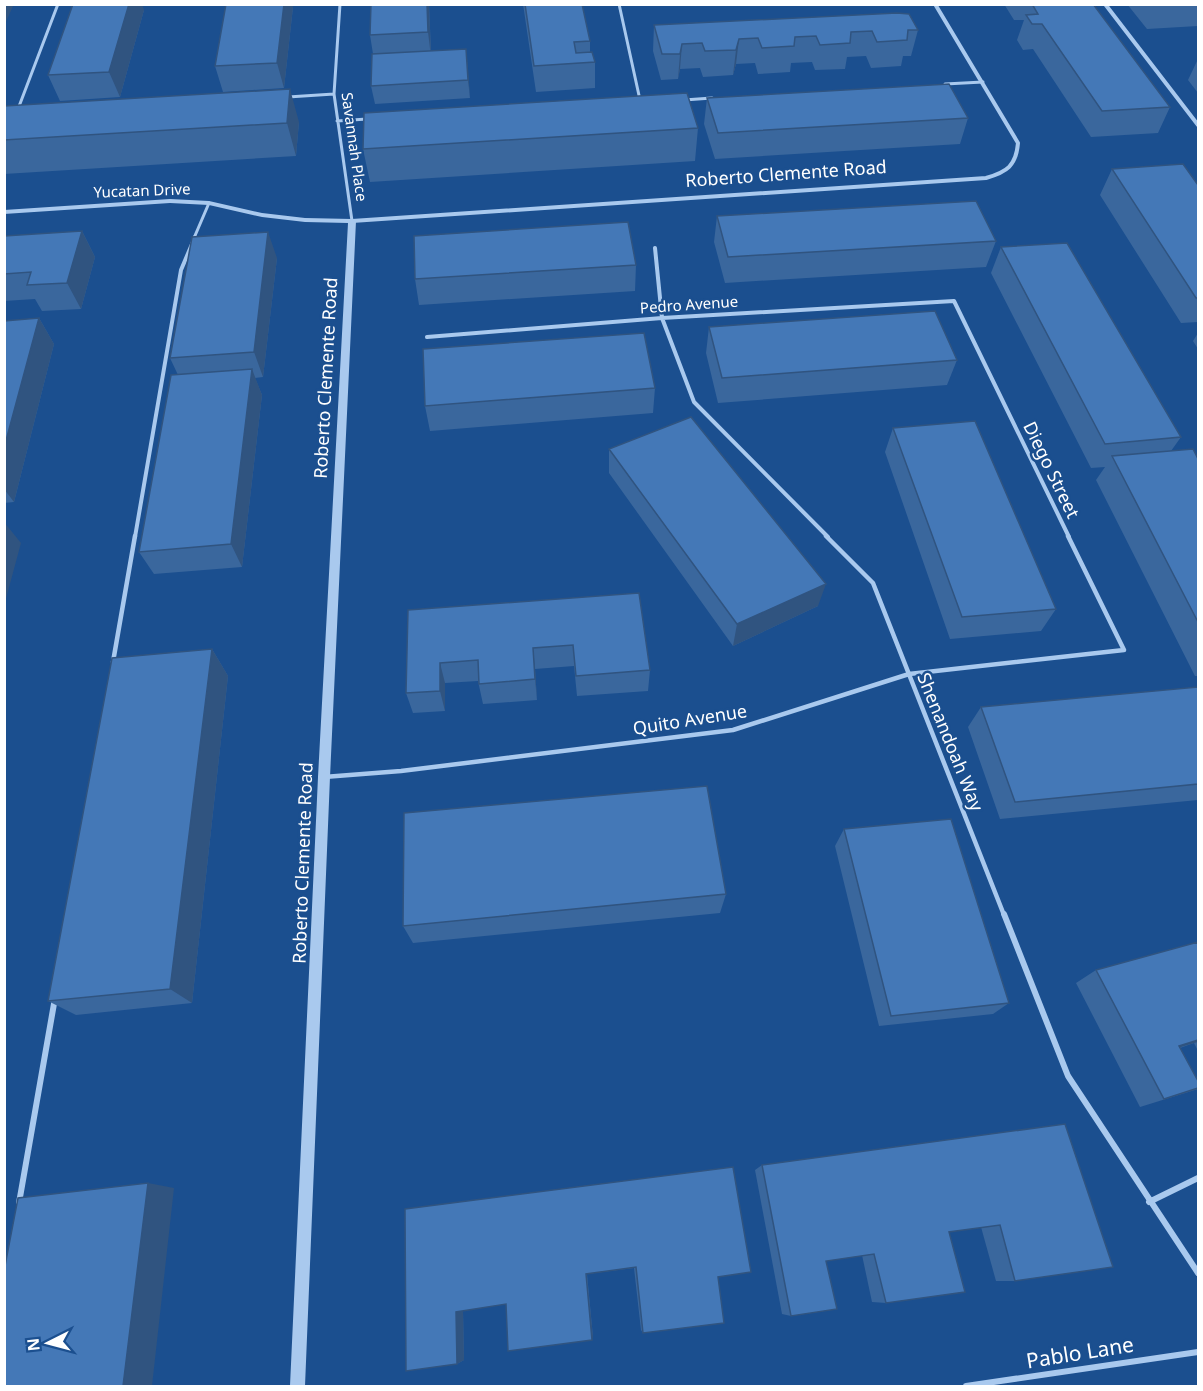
<svg xmlns="http://www.w3.org/2000/svg" width="1203" height="1391" font-family="'Noto Sans',sans-serif">
<rect width="100%" height="100%" fill="#1b4f8f"/>
<g fill="none" stroke-linecap="round" stroke-linejoin="round">
<!-- service-far3 -->
<path stroke="#a9c9ee" stroke-width="3" d="M340,4L334,94L352,221
M619,4L640,100
M945,84L983,82
M288,97L334,94
M684,100L712,98
M18,109L58,4
M337,121L367,119
M194,238L209,203"/>
<!-- service-far2 -->
<path stroke="#a9c9ee" stroke-width="4" d="M655,248L662,318L694,402L828,537
M427,337L662,318L954,301L1069,537
M135,537L181,270L195,237"/>
<!-- service-far1 -->
<path stroke="#a9c9ee" stroke-width="4.5" d="M826,536L873,583L1004,915
M113,662L135,536
M324,777L401,771L733,730L909,674L1124,650L1068,536"/>
<!-- service -->
<path stroke="#a9c9ee" stroke-width="6" d="M1004,914L1068,1076L1198,1273
M1149,1202L1198,1178
M19,1203L55,998
M966,1386L1198,1352"/>
<!-- minor -->
<path stroke="#a9c9ee" stroke-width="4" d="M1105,4L1198,125
M352,221L986,178C1007,172 1016,166 1018,143L935,4"/>
<!-- tertiary -->
<path fill="#a9c9ee" fill-rule="evenodd" d="M170,199L209,201L262,213L305,218L352,219L356,221L330,777L305,1386H290L318,777L348,223L305,222L262,217L209,205L170,203L4,214V210Z"/>
</g>
<!-- wall -->
<path fill="#3a679d" d="M371,4H429L431,51L466,49L470,98L375,104L371,86L373,54L370,35Z
M523,4H582L590,41V52L595,62V88L536,92Z
M1004,4H1093L1170,107L1158,133L1091,137L1033,49L1023,50L1017,40L1024,20H1014Z
M1127,4H1198V26L1147,29Z
M293,7L284,88L223,92L215,66Z
M144,10L120,97L60,101L48,75Z
M654,25L918,30L911,56H903L901,66L871,68L866,56L847,57L845,69L815,70L812,62L791,63L790,72L758,74L755,63L736,64L733,75L703,77L700,68L680,69L678,79L661,80L653,51Z
M1198,59V93L1188,80Z
M707,98L968,118L960,144L715,159L704,124Z
M4,106L299,122L296,156L4,174Z
M698,128L695,161L370,182L363,149Z
M1112,169L1198,185V322L1181,323L1100,195Z
M717,216L996,241L986,267L725,283L714,242Z
M82,231L95,257L81,309L42,311L35,299L4,301V236Z
M1001,247L1181,437L1171,451L1198,459V676H1195L1096,480L1105,467L1091,468L991,273Z
M277,258L263,377L255,378L262,395L242,567L154,574L139,552L178,375L170,358Z
M636,265L635,291L419,305L415,279Z
M39,318L54,344L14,502L4,503V321Z
M709,327L957,360L947,385L718,403L706,353Z
M1198,333V349L1193,341Z
M655,388L653,413L430,431L425,406Z
M893,428L1056,609L1041,631L950,639L885,452Z
M609,449L818,606L733,646L609,473Z
M639,593L650,670L648,691L577,696L574,666L535,669L537,700L483,704L478,681L445,683V711L413,713L406,693L408,610Z
M212,649L228,676L192,1003L76,1015L48,1001Z
M1198,687V800L1000,819L968,727L981,707Z
M844,829L1009,1003L993,1014L879,1026L835,846Z
M726,894L720,913L413,943L403,926Z
M1198,942V1051L1194,1043L1180,1048L1198,1089L1140,1107L1076,983L1096,970Z
M1065,1124L1015,1281H996L981,1227L949,1232L886,1303L872,1302L862,1255L826,1261L791,1316L782,1314L755,1170L762,1165Z
M405,1209L718,1277L643,1333L641,1330L634,1268L587,1274L593,1337L506,1304L463,1311L464,1360L457,1364Z"/>
<!-- shaded-wall -->
<path fill="#305480" d="M4,4H14L4,26Z
M129,4H142L144,10L120,97L109,72Z
M284,4H292L293,7L284,88L277,63Z
M427,4H429L431,57L428,32Z
M739,39L736,64L733,75L736,50Z
M682,44L680,69L678,79L680,54Z
M466,49L468,67L470,98L468,80Z
M290,89L299,122L296,156L287,123Z
M82,231L95,257L81,309L67,283Z
M268,232L277,258L263,377L254,352Z
M39,318L54,344L14,502L4,489V448Z
M252,369L262,395L242,567L231,544Z
M4,522L21,543L4,606Z
M826,584L818,606L733,646L737,624Z
M533,648L535,669L537,700L535,679Z
M212,649L228,676L192,1003L170,989Z
M440,663L445,683V711L440,691Z
M1198,1040V1042L1194,1043L1155,1055L1179,1046Z
M148,1183L174,1188L152,1386H123Z
M586,1274L593,1337L592,1340Z
M463,1310L464,1360L457,1364L456,1312Z"/>
<!-- building -->
<path fill="#4478b7" stroke="#305480" stroke-width="1.5" d="M73,4H129L109,72L48,75Z
M226,4H284L277,63L215,66Z
M371,4H427L428,32L370,35Z
M525,4H582L590,41L574,42L576,53L592,52L595,62L534,66Z
M1032,4H1093L1170,107L1102,111L1042,24H1032L1026,15L1038,14Z
M897,13L909,14L918,30H908L907,40L877,42L872,31L851,32L850,43L820,45L816,36L795,37L794,46L762,48L758,38L739,39L736,50L705,51L702,43L682,44L680,54H662L654,25Z
M466,49L468,80L371,86L372,54Z
M949,84L968,118L718,133L707,98Z
M290,89L287,123L4,140V106Z
M687,93L698,128L363,149L364,113Z
M1183,164L1198,185V298H1196L1112,169Z
M976,201L996,241L728,257L717,216Z
M628,222L636,265L415,279L414,236Z
M82,231L67,283L27,285L31,272L4,274V236Z
M268,232L254,352L170,358L192,237Z
M1067,243L1181,437L1105,444L1001,247Z
M935,311L957,360L722,378L709,327Z
M39,318L4,448V321Z
M644,333L655,388L425,406L423,349Z
M252,369L231,544L139,552L171,375Z
M691,417L826,584L737,624L609,449Z
M975,421L1056,609L962,617L893,428Z
M1193,449L1198,459V622L1112,456Z
M639,593L650,670L576,676L573,645L533,648L535,679L479,684L478,660L440,663V691L406,693L408,610Z
M212,649L170,989L48,1001L112,658Z
M1198,687V784L1015,802L981,707Z
M707,786L726,894L403,926L404,813Z
M951,819L1009,1003L891,1016L844,829Z
M1198,942V1040L1179,1046L1198,1081V1088L1164,1099L1096,970Z
M1065,1124L1113,1267L1015,1281L1000,1225L949,1232L965,1292L886,1303L874,1254L826,1261L837,1309L791,1316L762,1165Z
M733,1167L751,1272L718,1277L724,1323L643,1333L636,1267L586,1274L592,1340L508,1351L506,1304L456,1312L457,1364L406,1371L405,1209Z
M148,1183L123,1386H4V1271L18,1198Z"/>
<g text-anchor="middle" stroke-width="5" stroke-linejoin="round" paint-order="stroke">
<!-- far-street labels -->
<g font-size="15" fill="#fff" stroke="#1b4f8f">
<text transform="translate(354 147) rotate(82)" y="5">Savannah Place</text>
<text transform="translate(142 191) rotate(-2)" y="5">Yucatan Drive</text>
<text transform="translate(689 305) rotate(-4)" y="5">Pedro Avenue</text>
</g>
<!-- street labels -->
<g font-size="18" fill="#fff" stroke="#1b4f8f">
<text transform="translate(786 174) rotate(-4)" y="6">Roberto Clemente Road</text>
<text transform="translate(326 378) rotate(-87)" y="6">Roberto Clemente Road</text>
<text transform="translate(1051 470) rotate(64)" y="6">Diego Street</text>
<text transform="translate(690 720) rotate(-9)" y="6">Quito Avenue</text>
<text transform="translate(950 742) rotate(68)" y="6">Shenandoah Way</text>
<text transform="translate(303 863) rotate(-88)" y="6">Roberto Clemente Road</text>
</g>
<!-- near-street labels -->
<g font-size="21" fill="#fff" stroke="#1b4f8f">
<text transform="translate(1080 1353) rotate(-9)" y="7">Pablo Lane</text>
</g>
</g>
<!-- border -->
<rect width="1203" height="1391" fill="none" stroke="#ffffff" stroke-width="12"/>
<!-- north arrow -->
<g transform="translate(48 1343) rotate(264)" stroke="#1b4f8f" stroke-width="4.5" paint-order="stroke">
<path d="M0-4.5L10 22L0 15L-10 22Z" fill="#ffffff"/>
<text y="-9" font-size="16" font-weight="bold" text-anchor="middle" fill="#ffffff">N</text>
</g>
</svg>
